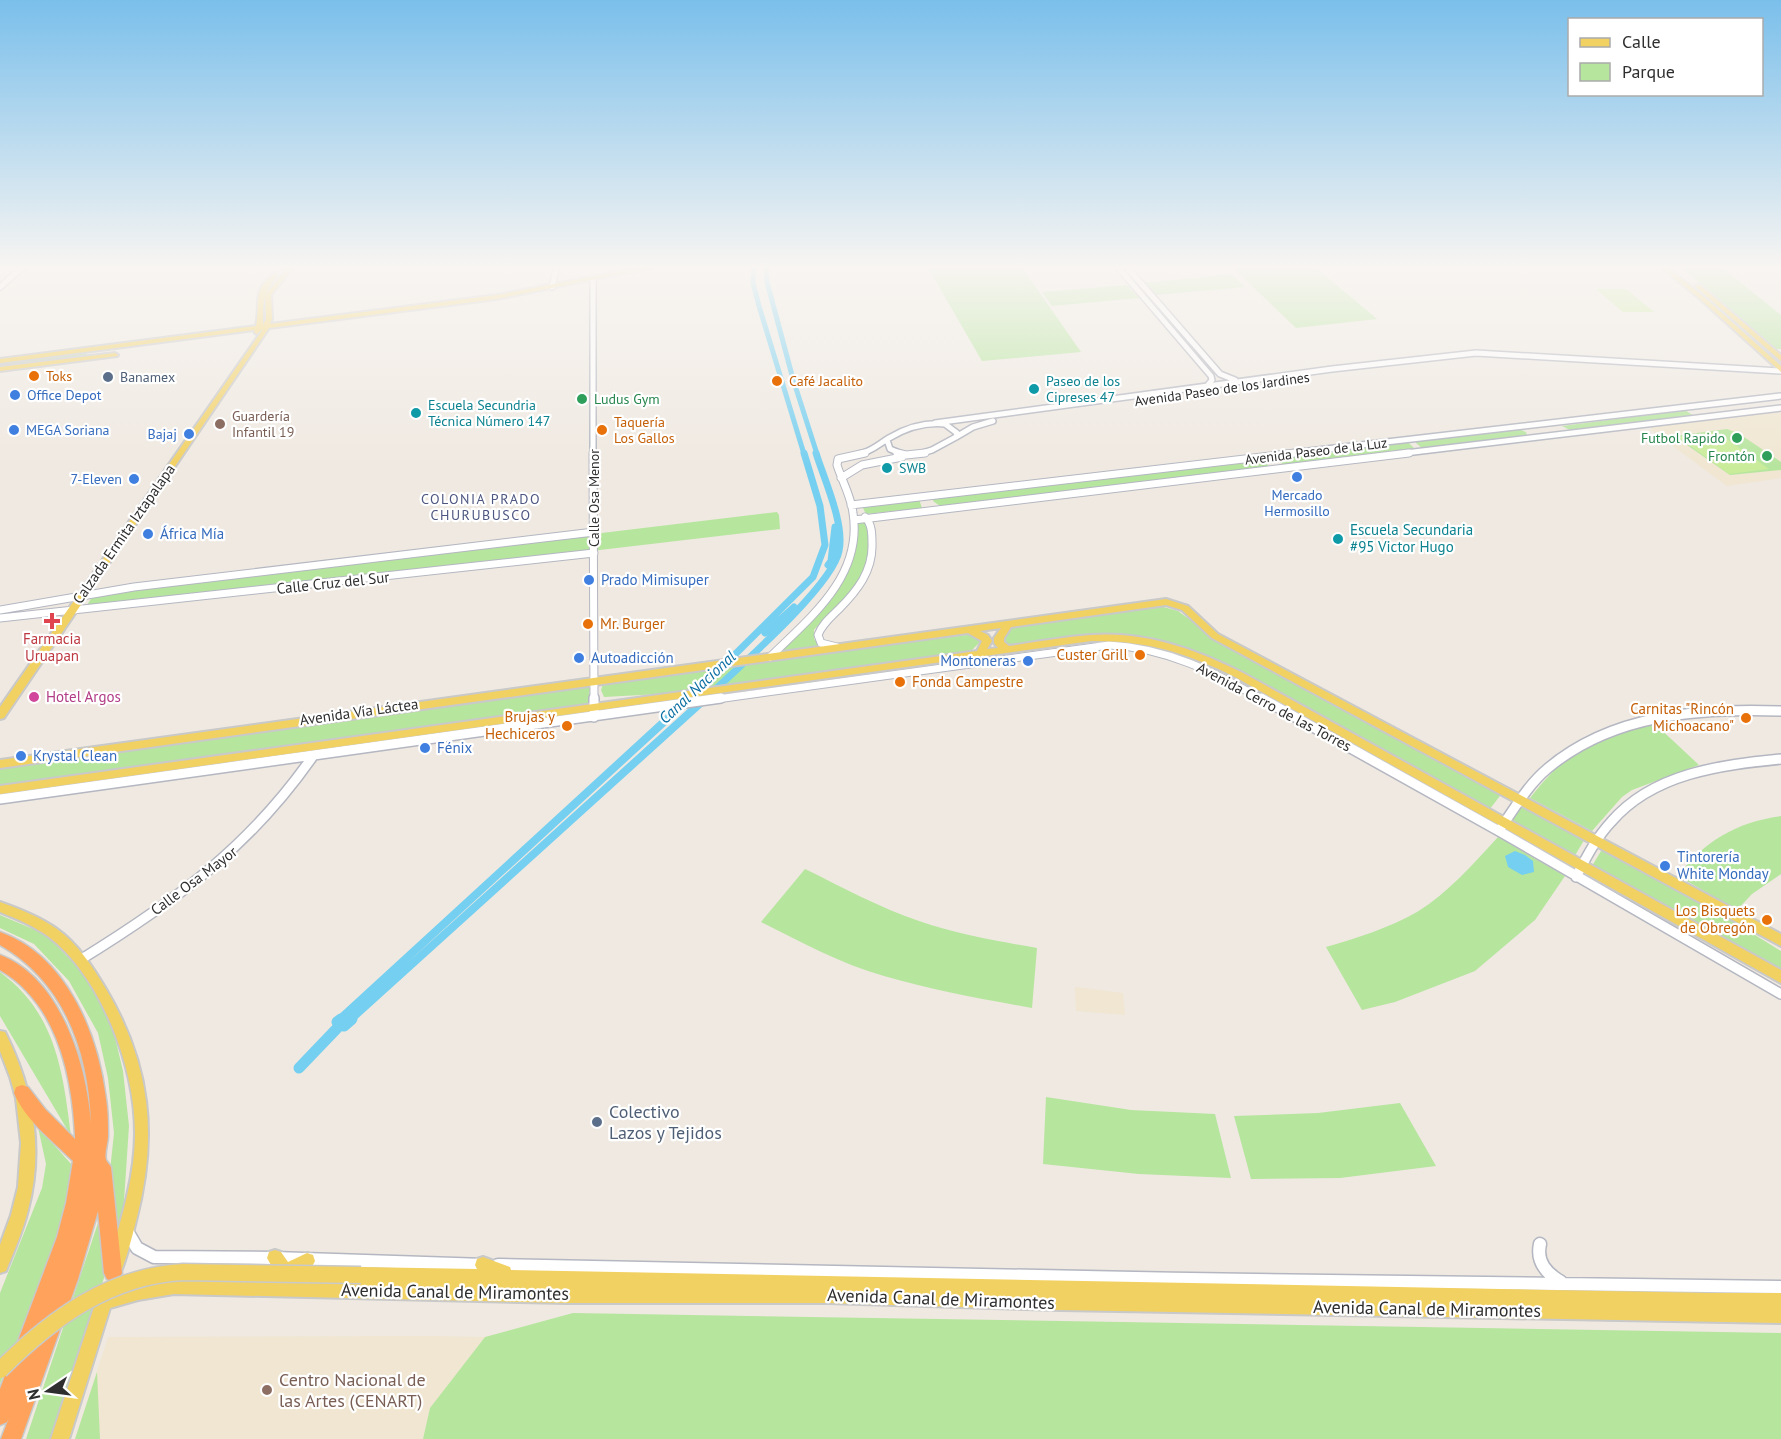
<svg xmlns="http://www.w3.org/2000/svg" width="1781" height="1439" font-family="'PT Sans',sans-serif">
<rect width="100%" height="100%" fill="#efe9e1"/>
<!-- education -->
<path fill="#f0e6d1" d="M1781,411V478L1727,486L1651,430V427Z
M1075,987L1123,993L1125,1015L1076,1011Z
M432,1336L485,1337L430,1408L423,1439H75L108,1337Z"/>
<!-- green -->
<path fill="#b6e59e" d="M927,266H1021L1081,352L982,361Z
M1231,266H1314L1377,319L1296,328Z
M1680,266H1720L1781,315V349H1776Z
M1231,274L1245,287L1155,295L1145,283Z
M1127,285L1139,298L1052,306L1042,292Z
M86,352L87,355L82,358L0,368V361Z
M1685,410L1694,416L1572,431L1562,426Z
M1519,429L1526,432L1527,436L1423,449L1416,443V441Z
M1727,429L1738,433L1781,462V470L1730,475L1674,436Z
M1408,442L1415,449L1284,465L1275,459L1276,456Z
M1261,459L1267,462L1268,467L940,506L933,501L934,497Z
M919,499L922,508L866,514L862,506Z
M777,512L779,515L780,529L84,610L94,594Z
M858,520H866C872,531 870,563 864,575C859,586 824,618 814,630V639L823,647L780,652L834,594L852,564Z
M1160,606L1178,611L1211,635L1503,792L1489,810L1237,669L1184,647L1150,637L1104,635L1013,646L1006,644L1004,640L1011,625Z
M975,634L983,639L971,651L660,694L604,697L601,690L604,681Z
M590,681L589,704L0,787V766Z
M1654,723L1699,765L1632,790L1622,797L1592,831L1530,798C1569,748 1595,738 1654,723Z
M1523,803L1586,837L1574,857L1511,822Z
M1781,816V874L1752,894L1737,910L1678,876C1704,841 1737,822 1781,816Z
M1498,837L1565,876L1535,920L1475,971L1395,1002L1362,1010L1326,947C1355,939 1391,927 1417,912C1448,893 1474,863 1498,837Z
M1604,846L1738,920L1755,935L1781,951V972L1592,866Z
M805,869C842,887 880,908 919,921C957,934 997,941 1037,948L1032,1008C982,999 932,990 884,976C841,964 801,942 761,922Z
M0,915L47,935L83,973L112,1025L123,1071L129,1126L123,1216L117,1240L110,1171L114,1133L108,1078L98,1033L69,981L34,944L0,928Z
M0,972C56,1013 63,1072 71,1136L0,1016Z
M1046,1097L1131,1110L1215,1114L1231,1178L1139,1174L1043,1164Z
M1400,1103L1436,1166L1340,1178L1251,1179L1234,1116L1318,1113Z
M38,1127L72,1165C63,1240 27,1313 0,1384V1293L42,1188L46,1164Z
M101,1214L104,1278L50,1439H26Z
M573,1313L1781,1333V1439H423L430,1408L485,1337Z
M97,1372L100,1439H75Z"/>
<!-- pitch -->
<path fill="#c9ec9a" d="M1596,289H1626L1654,312H1623Z
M1717,432L1769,469L1729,474L1678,437Z"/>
<!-- water -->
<path fill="#75cff0" d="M1515,851L1525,855L1533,861L1534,872L1522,875L1508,867L1505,856Z"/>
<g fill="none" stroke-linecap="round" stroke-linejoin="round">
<!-- canal-far3 -->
<path stroke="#75cff0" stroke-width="5" d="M754,266L753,283L759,306L804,454
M766,266L767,282L793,379L817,454"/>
<!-- canal-far2 -->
<path stroke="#75cff0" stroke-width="7" d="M828,565L831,561L835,527
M765,633L794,607
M689,700L813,577L825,545L820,506L804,453
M704,700C734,671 832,587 839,551C845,524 824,479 816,453"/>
<!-- canal-far1 -->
<path stroke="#75cff0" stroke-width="8" d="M339,1020L690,698
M350,1020L706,698"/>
<!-- canal -->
<path stroke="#75cff0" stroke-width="11" d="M341,1019L337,1022L344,1026L352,1019
M299,1068L344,1021"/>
<!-- minor-far3 casing -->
<g stroke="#b4b7c1" stroke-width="8">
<path id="minor-far3" d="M1117,266L1211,376L1212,380L1207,386
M1126,266L1220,374L1235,380
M593,280V454
M0,287L24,266
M552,287L557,266
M935,423L1332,369L1476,353L1781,371
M956,437L973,427L993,421
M887,440L890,449L902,454
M859,454C871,452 879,444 889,438C906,428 925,422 945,424L957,433L956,437L932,450L919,454
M1283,454L1781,396
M1397,454L1781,408"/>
</g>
<!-- minor-far2 casing -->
<g stroke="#b4b7c1" stroke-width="9">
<path id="minor-far2" d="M593,453L594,700
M897,453L906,455L925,453
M841,478L862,465L902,457
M851,505L1295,453
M854,520L1409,453
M0,610L134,587L594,532
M0,618L594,553
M837,647L821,643L818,635C822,624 831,617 839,609C857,591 873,571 872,544C872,534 872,524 865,517
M770,657C811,617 863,576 853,513C851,496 842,481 837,465L838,459L865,453
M710,700L1109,645C1167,648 1214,672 1263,700"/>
</g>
<!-- minor-far1 casing -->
<g stroke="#b4b7c1" stroke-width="12">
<path id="minor-far1" d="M594,698V717
M1261,698L1499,831L1781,994
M0,799L721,698
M1502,826C1516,806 1529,784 1547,769C1612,714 1699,708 1781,711
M1576,877C1586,858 1596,838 1611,822C1653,773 1721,765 1781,759
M80,960C174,902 249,848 313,756"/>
</g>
<!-- minor casing -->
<g stroke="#b4b7c1" stroke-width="15">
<path id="minor" d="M127,1231L137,1248L154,1257L275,1258L485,1265
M1540,1244C1536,1262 1546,1273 1561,1282
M498,1265C926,1275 1353,1283 1781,1287"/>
</g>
<!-- major casing -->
<g stroke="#c9c9c9" stroke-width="4">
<path id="major" d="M289,266H295L271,295L272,319L270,324L497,295L647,266H660L497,299L269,328L4,718L0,719V707L261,332L262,329L257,334L255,333L254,330L0,363V359L256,326C261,304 251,289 275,273L278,275C262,295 263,302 263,325L266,319L265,295Z
M1659,266H1666L1704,297L1781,366V372L1700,299Z
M1696,285H1700L1781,355V361L1696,287Z
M115,353L118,355L117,356L0,371V367Z
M1166,599L1188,606L1218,634L1781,934V946L1212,638L1182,610L1166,605L1011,627L1004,638V642L1009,646C1036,642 1064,637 1091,635C1145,631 1195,649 1243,673L1781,970V983L1235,677C1187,653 1146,640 1091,641L0,794V786L977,651L982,641L968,633L0,768V760ZM1001,628L994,638V643L998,648L987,649L992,641L988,635L980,631Z
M0,902C20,909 40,917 57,929C78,944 93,967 106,989C151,1065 158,1136 136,1221C132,1237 128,1253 122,1269L116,1271L110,1269L108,1263C121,1221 135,1177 135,1133C135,1068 102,978 49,937C34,926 17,919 0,912Z
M0,1031L5,1032C33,1088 44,1149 28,1210C23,1231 14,1251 6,1271L0,1273V1245L11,1215L18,1187L21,1143L16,1098L10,1077L0,1051Z
M275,1250L281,1252L288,1262L307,1253L313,1255L315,1261C311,1271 302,1270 295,1281L359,1282L355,1281L353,1275L355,1269L361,1267L477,1269L475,1265L477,1259L483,1257L510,1267L511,1270L1708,1293H1781V1323L1061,1310L828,1303H566L174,1294L138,1300L110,1308L69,1439H51L99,1292L105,1290C114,1294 143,1282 154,1280C192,1274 233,1279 271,1280L270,1277L272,1267L267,1258L269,1252Z"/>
</g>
<!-- highway casing -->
<g stroke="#c9c9c9" stroke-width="3">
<path id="highway" d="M0,932C67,956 98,1034 106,1099C108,1111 108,1124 108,1136C108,1143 104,1153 106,1160C107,1162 109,1164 111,1167L122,1273L119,1279L113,1282L107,1279L104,1273L98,1211L78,1279L21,1439H1L9,1418L7,1422L0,1425V1389L57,1237L66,1203L73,1161C53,1141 25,1120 14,1093L16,1087L22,1085L28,1087L45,1109L75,1139V1135C72,1075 57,1003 0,970V955C61,978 87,1066 91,1124C89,1053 65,982 0,945Z"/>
</g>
<!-- minor-far3 -->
<use href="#minor-far3" stroke="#fff" stroke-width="5"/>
<!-- minor-far2 -->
<use href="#minor-far2" stroke="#fff" stroke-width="7"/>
<!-- minor-far1 -->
<use href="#minor-far1" stroke="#fff" stroke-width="9"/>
<!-- minor -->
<use href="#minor" stroke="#fff" stroke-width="12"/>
<!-- major -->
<use href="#major" fill="#f2d163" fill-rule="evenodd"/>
<!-- highway -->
<use href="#highway" fill="#ffa35c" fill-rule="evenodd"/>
<!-- major-bridge casing -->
<g stroke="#c9c9c9" stroke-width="19" stroke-linecap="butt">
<path id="major-bridge" d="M0,1370C51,1319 109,1276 183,1272L361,1275"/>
</g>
<!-- major-bridge -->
<use href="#major-bridge" stroke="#f2d163" stroke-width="16"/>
</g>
<!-- sky -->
<linearGradient id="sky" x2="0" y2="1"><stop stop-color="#7abfeb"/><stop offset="0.57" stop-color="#f8f5f2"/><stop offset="1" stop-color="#f8f5f2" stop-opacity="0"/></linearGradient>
<rect width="1781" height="468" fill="url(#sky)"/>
<!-- markers -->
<g fill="#e8710a" stroke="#fff" stroke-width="2">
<circle cx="34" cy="376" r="6"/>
<circle cx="777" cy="381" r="6"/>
<circle cx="602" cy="430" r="6"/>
<circle cx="588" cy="624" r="6"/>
<circle cx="1140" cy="655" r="6"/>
<circle cx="900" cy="682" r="6"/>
<circle cx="1746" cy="718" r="6"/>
<circle cx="567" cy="726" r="6"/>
<circle cx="1767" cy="920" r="6"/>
</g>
<g fill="#5c6f8a" stroke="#fff" stroke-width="2">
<circle cx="108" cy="377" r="6"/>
<circle cx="597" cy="1122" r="6"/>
</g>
<g fill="#0f9aa8" stroke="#fff" stroke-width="2">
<circle cx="1034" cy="389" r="6"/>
<circle cx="416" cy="413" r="6"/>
<circle cx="887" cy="468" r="6"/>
<circle cx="1338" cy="539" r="6"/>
</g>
<g fill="#3f7fe0" stroke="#fff" stroke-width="2">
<circle cx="15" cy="395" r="6"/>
<circle cx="14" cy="430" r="6"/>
<circle cx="189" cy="434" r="6"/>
<circle cx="1297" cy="477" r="6"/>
<circle cx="134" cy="479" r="6"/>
<circle cx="148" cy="534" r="6"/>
<circle cx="589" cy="580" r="6"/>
<circle cx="579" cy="658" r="6"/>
<circle cx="1028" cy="661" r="6"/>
<circle cx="425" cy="748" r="6"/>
<circle cx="21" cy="756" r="6"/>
<circle cx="1665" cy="866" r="6"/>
</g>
<g fill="#2e9e5b" stroke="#fff" stroke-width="2">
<circle cx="582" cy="399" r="6"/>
<circle cx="1737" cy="438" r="6"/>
<circle cx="1767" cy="456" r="6"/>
</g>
<g fill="#8d6e63" stroke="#fff" stroke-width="2">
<circle cx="220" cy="424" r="6"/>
<circle cx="267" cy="1390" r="6"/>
</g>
<path fill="#e0444e" stroke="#fff" stroke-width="2" d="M49 612h6v6h6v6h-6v6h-6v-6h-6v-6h6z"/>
<circle fill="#d1479c" stroke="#fff" stroke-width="2" cx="34" cy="697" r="6"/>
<g text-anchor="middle" stroke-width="4.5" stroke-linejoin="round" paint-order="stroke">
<!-- far-food labels -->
<g font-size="14" fill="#c56008" stroke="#fff" text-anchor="start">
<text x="46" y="381">Toks</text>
<text x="789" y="386">Café Jacalito</text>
<text x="614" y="427">Taquería<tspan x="614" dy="16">Los Gallos</tspan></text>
</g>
<!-- far-service labels -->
<g font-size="14" fill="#4e5e75" stroke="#fff" text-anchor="start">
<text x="120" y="382">Banamex</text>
</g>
<!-- far-culture labels -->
<g font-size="14" fill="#0d838f" stroke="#fff" text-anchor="start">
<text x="1046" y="386">Paseo de los<tspan x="1046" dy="16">Cipreses 47</tspan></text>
<text x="428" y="410">Escuela Secundria<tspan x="428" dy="16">Técnica Número 147</tspan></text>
<text x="899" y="473">SWB</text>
</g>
<!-- far-street labels -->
<g font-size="14" fill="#2e2e2e" stroke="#fff">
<text transform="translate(1222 389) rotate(-8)" y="5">Avenida Paseo de los Jardines</text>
<text transform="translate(1316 451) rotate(-7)" y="5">Avenida Paseo de la Luz</text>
<text transform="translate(594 498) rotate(-90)" y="5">Calle Osa Menor</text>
</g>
<!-- far-shop labels -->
<g font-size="14" fill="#366cbe" stroke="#fff" text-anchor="start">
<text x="27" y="400">Office Depot</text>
<text x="26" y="435">MEGA Soriana</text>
<text x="177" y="439" text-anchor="end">Bajaj</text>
<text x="122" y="484" text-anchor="end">7-Eleven</text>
<text x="1297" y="500" text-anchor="middle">Mercado<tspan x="1297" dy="16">Hermosillo</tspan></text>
</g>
<!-- far-leisure labels -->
<g font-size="14" fill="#27864d" stroke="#fff" text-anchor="end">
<text x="594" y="404" text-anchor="start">Ludus Gym</text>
<text x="1725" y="443">Futbol Rapido</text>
<text x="1755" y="461">Frontón</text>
</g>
<!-- far-education labels -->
<g font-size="14" fill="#785e54" stroke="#fff" text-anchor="start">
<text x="232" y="421">Guardería<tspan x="232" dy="16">Infantil 19</tspan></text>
</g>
<!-- far-neighbourhood labels -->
<g font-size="14" letter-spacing="1.5" fill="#4d5680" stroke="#fff">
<text x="481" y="504">COLONIA PRADO<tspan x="481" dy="16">CHURUBUSCO</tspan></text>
</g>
<!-- culture labels -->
<g font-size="15" fill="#0d838f" stroke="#fff" text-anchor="start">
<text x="1350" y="535">Escuela Secundaria<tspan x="1350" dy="17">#95 Victor Hugo</tspan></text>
</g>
<!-- street labels -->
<g font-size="15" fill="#2e2e2e" stroke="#fff">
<text transform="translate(124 534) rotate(-55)" y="5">Calzada Ermita Iztapalapa</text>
<text transform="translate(333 583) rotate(-6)" y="5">Calle Cruz del Sur</text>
<text transform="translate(1274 707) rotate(28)" y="5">Avenida Cerro de las Torres</text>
<text transform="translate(359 712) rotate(-8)" y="5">Avenida Vía Láctea</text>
<text transform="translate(194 881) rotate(-37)" y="5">Calle Osa Mayor</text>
</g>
<!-- shop labels -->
<g font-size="15" fill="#366cbe" stroke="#fff" text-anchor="start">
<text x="160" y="539">África Mía</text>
<text x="601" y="585">Prado Mimisuper</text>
<text x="591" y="663">Autoadicción</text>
<text x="1016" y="666" text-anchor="end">Montoneras</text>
<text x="437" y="753">Fénix</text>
<text x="33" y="761">Krystal Clean</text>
<text x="1677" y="862">Tintorería<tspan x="1677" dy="17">White Monday</tspan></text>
</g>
<!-- food labels -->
<g font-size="15" fill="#c56008" stroke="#fff" text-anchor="end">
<text x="600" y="629" text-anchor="start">Mr. Burger</text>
<text x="1128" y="660">Custer Grill</text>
<text x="912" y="687" text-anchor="start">Fonda Campestre</text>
<text x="1734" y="714">Carnitas "Rincón<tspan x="1734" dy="17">Michoacano"</tspan></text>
<text x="555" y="722">Brujas y<tspan x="555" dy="17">Hechiceros</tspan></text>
<text x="1755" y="916">Los Bisquets<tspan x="1755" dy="17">de Obregón</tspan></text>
</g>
<!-- health labels -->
<g font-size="15" fill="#be3a42" stroke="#fff">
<text x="52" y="644">Farmacia<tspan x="52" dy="17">Uruapan</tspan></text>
</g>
<!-- hotel labels -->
<g font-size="15" fill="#b23c85" stroke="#fff" text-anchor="start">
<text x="46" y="702">Hotel Argos</text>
</g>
<!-- water labels -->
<g font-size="16" font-style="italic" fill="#0d6fa3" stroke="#fff">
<text transform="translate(697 687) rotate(-43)" y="6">Canal Nacional</text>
</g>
<!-- near-service labels -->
<g font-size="18" fill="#4e5e75" stroke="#fff" text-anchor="start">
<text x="609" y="1118">Colectivo<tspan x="609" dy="21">Lazos y Tejidos</tspan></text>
</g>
<!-- near-street labels -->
<g font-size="18" fill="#2e2e2e" stroke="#fff">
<text transform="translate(455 1292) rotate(1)" y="6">Avenida Canal de Miramontes</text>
<text transform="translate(941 1299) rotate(2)" y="6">Avenida Canal de Miramontes</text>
<text transform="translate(1427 1309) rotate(1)" y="6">Avenida Canal de Miramontes</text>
</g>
<!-- near-education labels -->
<g font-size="18" fill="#785e54" stroke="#fff" text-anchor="start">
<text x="279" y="1386">Centro Nacional de<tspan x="279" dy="21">las Artes (CENART)</tspan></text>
</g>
</g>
<!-- legend -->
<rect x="1568" y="18" width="195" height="78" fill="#ffffff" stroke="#ababab" stroke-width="1.5"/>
<rect x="1580" y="38" width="30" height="9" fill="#f2d163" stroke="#ababab" stroke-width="1.5"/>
<text x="1622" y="48" font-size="18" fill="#2e2e2e">Calle</text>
<rect x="1580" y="63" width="30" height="18" fill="#b6e59e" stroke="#ababab" stroke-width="1.5"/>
<text x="1622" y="78" font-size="18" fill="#2e2e2e">Parque</text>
<!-- north arrow -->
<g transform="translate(48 1391) rotate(257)" stroke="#ffffff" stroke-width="4.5" paint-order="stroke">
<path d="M0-4.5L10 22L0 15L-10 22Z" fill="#2e2e2e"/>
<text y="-9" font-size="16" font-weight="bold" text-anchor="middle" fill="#2e2e2e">N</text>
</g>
</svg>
